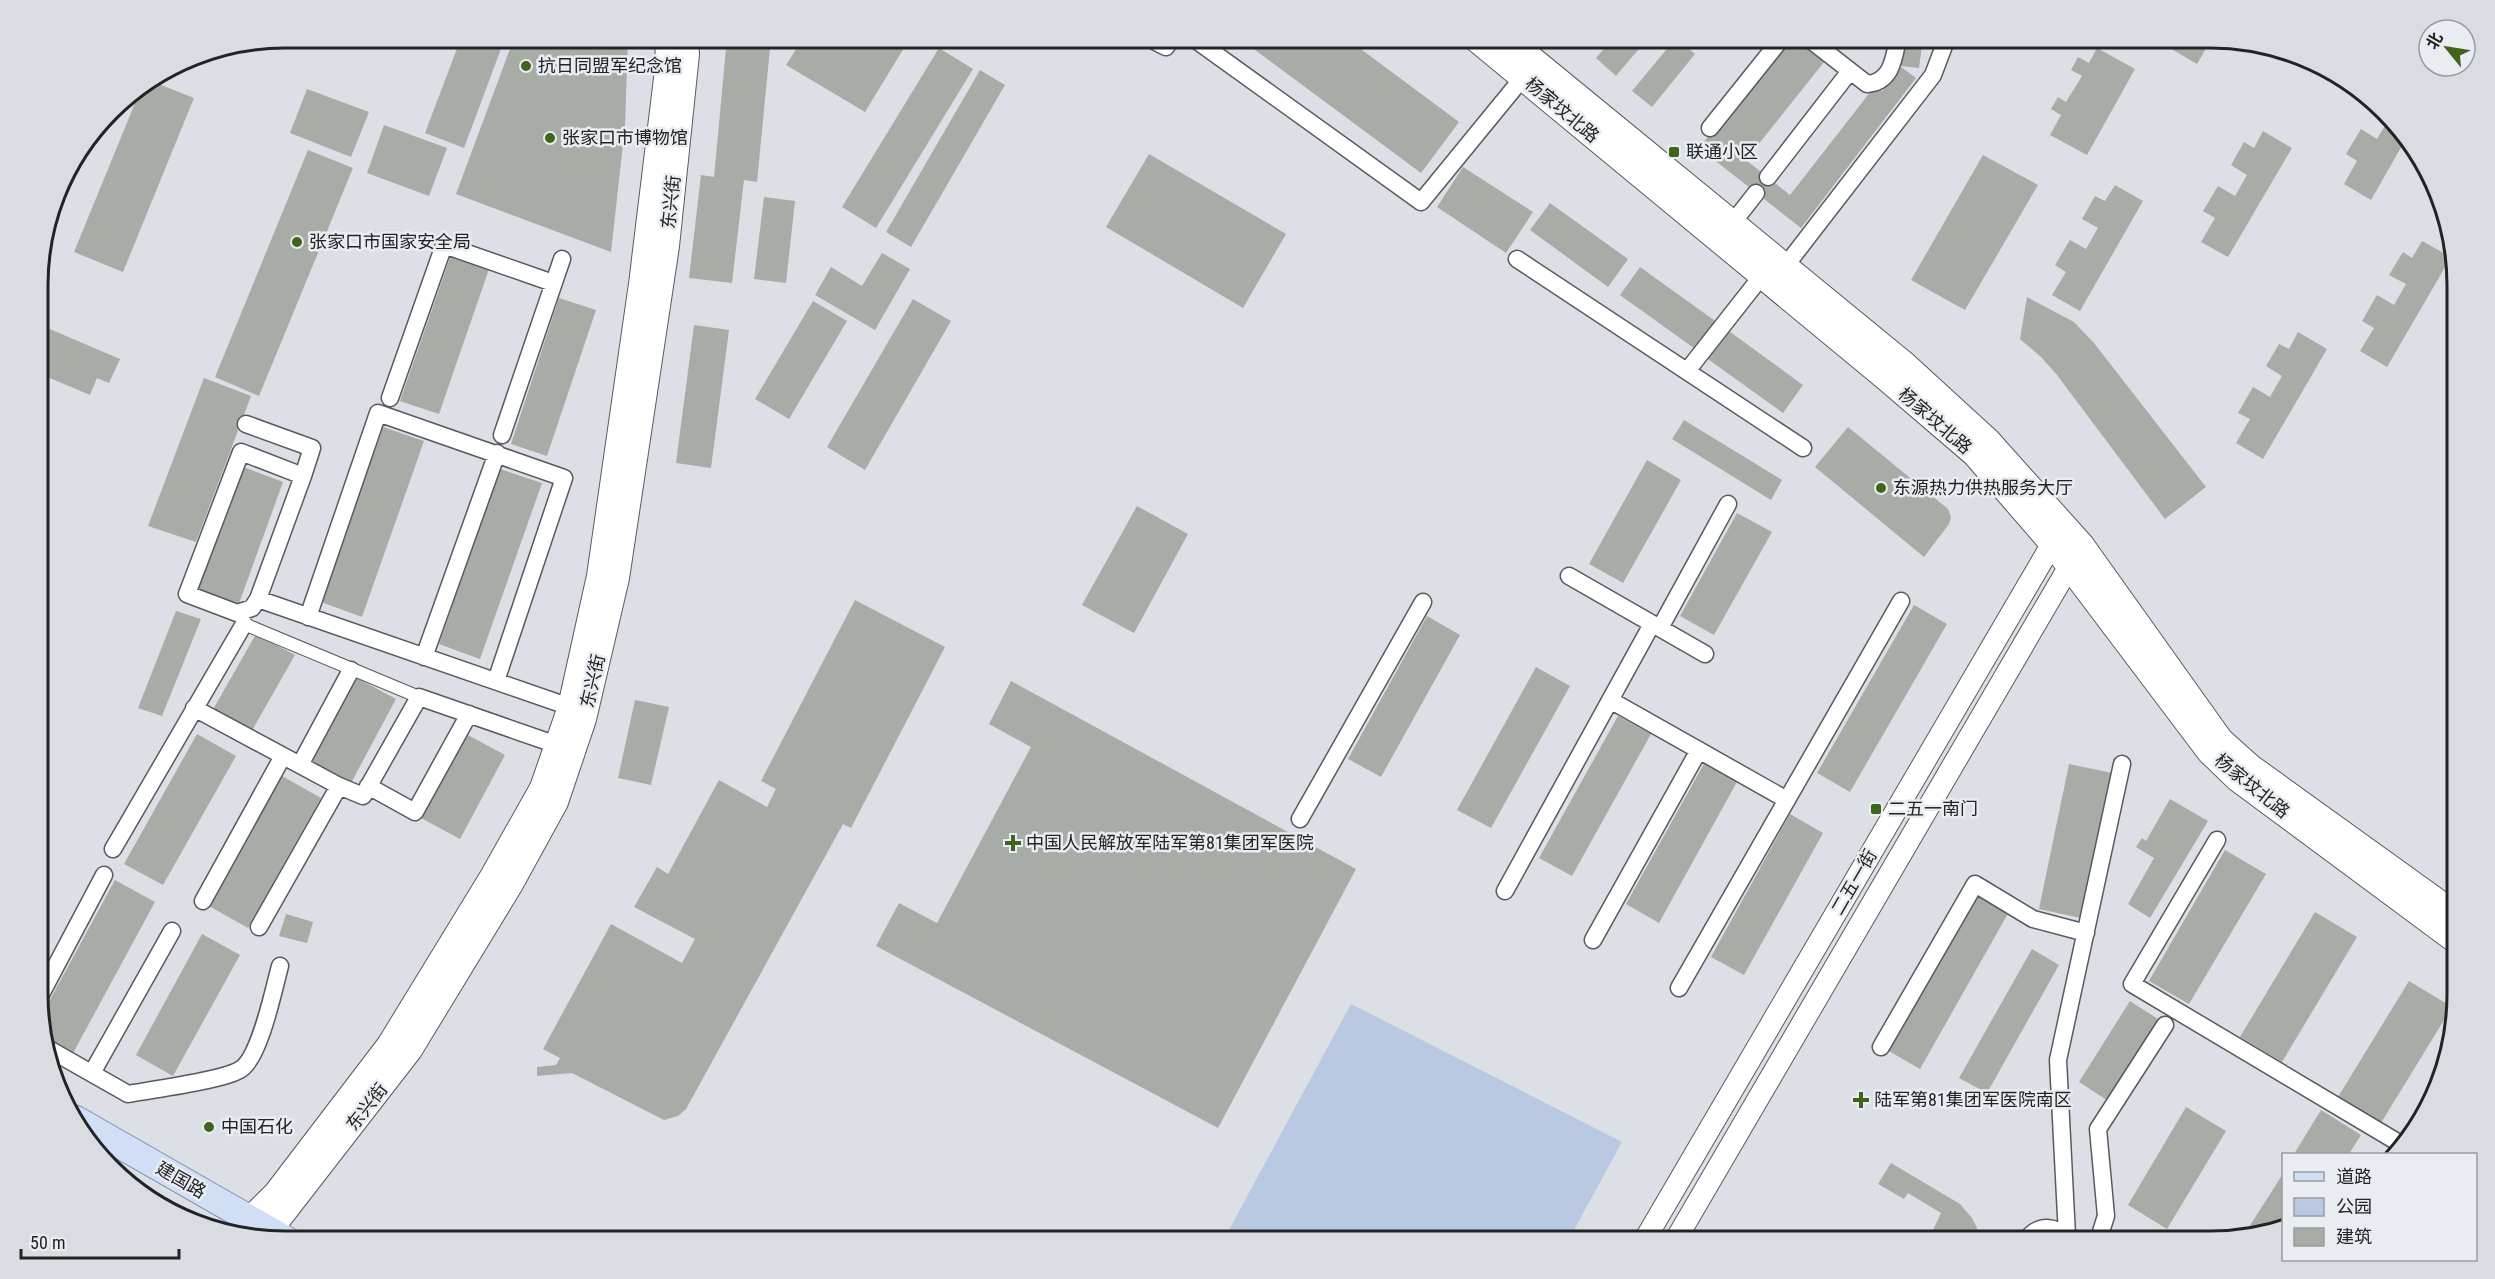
<svg xmlns="http://www.w3.org/2000/svg" width="2495" height="1279" font-family="'Roboto Condensed','Noto Sans SC',sans-serif">
<rect width="100%" height="100%" fill="#dcdfe5"/>
<!-- green -->
<path fill="#b9c9e1" d="M1351,1004L1622,1142L1568,1241H1223Z"/>
<!-- building -->
<path fill="#a8aca6" d="M461,38H505L464,148L425,133Z
M514,38H628L625,126L611,252L456,194Z
M727,38H771L757,182L744,180L732,283L689,278L701,175L714,177Z
M803,38H910L865,112L786,65Z
M1239,38H1346L1459,122L1421,173Z
M1613,38H1648L1616,76L1596,58Z
M1676,38L1695,54L1652,107L1632,91Z
M1788,38H1793L1824,62L1746,160L1790,195L1875,86L1882,91L1901,67L1916,78L1801,228L1699,148Z
M1820,38H1844L1834,49Z
M1905,38H1923L1919,68L1901,66Z
M2165,38H2212L2197,64L2161,43Z
M939,48L973,69L876,228L842,207Z
M2097,48L2135,69L2087,155L2050,135L2061,115L2051,109L2058,97L2066,102L2082,76L2071,70L2078,57L2089,63Z
M980,70L1005,85L911,247L886,232Z
M151,81L194,98L123,272L74,252L142,86Z
M307,89L369,112L351,157L290,133Z
M2390,117L2407,137L2371,200L2344,184L2357,161L2346,154L2361,129L2377,139Z
M384,125L447,148L429,196L367,173Z
M2263,131L2292,148L2228,257L2201,242L2215,218L2203,211L2218,186L2235,196L2247,175L2231,165L2244,142L2254,148Z
M308,150L353,168L259,396L215,377Z
M1149,154L1286,234L1243,308L1106,227Z
M1983,155L2038,185L1965,310L1911,280Z
M1463,167L1533,212L1506,253L1437,207Z
M2115,185L2143,201L2080,311L2052,295L2066,272L2055,265L2070,240L2086,249L2098,228L2082,219L2095,196L2105,201Z
M764,197L795,201L786,283L754,279Z
M1550,203L1628,259L1608,287L1530,230Z
M2422,241L2451,257L2387,367L2360,351L2374,328L2362,321L2377,295L2394,305L2406,284L2389,275L2403,252L2412,258Z
M882,253L910,269L875,330L815,295L831,267L862,286Z
M451,255L489,269L439,414L400,401Z
M1640,267L1718,323L1698,351L1620,295Z
M2027,297L2074,322L2094,343L2206,487L2165,519L2057,375L2041,357L2020,339Z
M559,298L596,310L547,456L511,444Z
M913,299L951,321L865,470L827,447Z
M813,301L847,321L789,419L755,399Z
M38,324L120,359L109,383L97,378L90,395L38,373Z
M694,325L729,330L711,468L676,463Z
M1726,329L1803,385L1783,413L1705,357Z
M2298,332L2327,349L2263,459L2236,443L2250,419L2238,413L2253,387L2270,397L2282,376L2266,366L2279,344L2289,349Z
M204,378L251,396L196,542L148,526Z
M1684,420L1782,480L1771,500L1672,439Z
M383,427L424,441L362,617L321,602Z
M1848,427L1948,509L1951,517L1949,524L1924,557L1815,467Z
M1647,460L1681,480L1623,583L1589,564Z
M241,466L283,482L237,609L195,594Z
M500,469L542,483L480,659L439,644Z
M1137,506L1188,534L1134,633L1082,605Z
M1737,513L1772,532L1714,635L1680,616Z
M855,600L945,647L851,828L843,824L686,1109L678,1116L664,1120L572,1073L537,1076V1067L556,1065L560,1058L543,1049L611,924L682,963L695,939L634,907L657,867L668,874L719,780L767,807L776,789L761,781Z
M1914,605L1947,624L1850,792L1817,773Z
M176,611L201,619L162,716L138,708Z
M1427,616L1460,635L1381,777L1348,759Z
M256,634L295,655L250,734L211,713Z
M1536,667L1570,686L1491,828L1457,810Z
M357,678L396,699L351,783L312,762Z
M1011,681L1356,869L1218,1128L876,946L899,903L937,923L1031,747L989,724Z
M635,700L669,707L651,785L618,778Z
M1618,716L1651,734L1572,876L1539,858Z
M197,734L236,756L163,885L124,864Z
M466,734L505,755L460,839L421,818Z
M1705,762L1738,780L1659,923L1626,904Z
M2069,764L2112,773L2081,918L2039,909Z
M282,776L321,798L248,928L209,906Z
M2170,799L2208,821L2150,918L2128,904L2154,858L2136,847L2142,838L2146,841Z
M1790,814L1823,833L1744,975L1711,957Z
M2225,850L2266,874L2189,1004L2149,981Z
M115,880L155,902L72,1055L45,1040L40,1027V1018Z
M1977,891L2010,910L1920,1069L1887,1050Z
M2315,912L2357,937L2282,1062L2240,1037Z
M286,914L313,922L307,943L279,936Z
M202,934L240,955L173,1076L136,1055Z
M2032,949L2059,965L1987,1093L1959,1078Z
M2409,981L2452,1007L2381,1123L2338,1097Z
M2130,1001L2161,1021L2110,1102L2079,1082Z
M2186,1107L2226,1131L2167,1229L2128,1205Z
M2321,1110L2361,1135L2349,1154H2294Z
M1891,1163L1960,1204L1972,1218L1977,1228L1979,1241H1936L1933,1230L1941,1213L1908,1193L1904,1199L1878,1184Z
M2284,1172V1230L2242,1238Z"/>
<g fill="none" stroke-linecap="round" stroke-linejoin="round">
<!-- pedestrian casing -->
<g stroke="#575a5f" stroke-width="14">
<path id="pedestrian" d="M244,624L419,697"/>
</g>
<!-- minor casing -->
<g stroke="#575a5f" stroke-width="19">
<path id="minor" d="M1148,38L1166,47L1172,38
M1193,38L1421,202L1529,70
M1808,38L1867,84C1892,82 1894,58 1898,38
M1710,128L1782,38
M1768,177L1850,71
M1727,230L1756,193
M1517,259L1803,448
M1780,273L1933,75L1947,38
M1687,371L1768,268
M390,398L444,245L553,283
M246,424L312,448L303,476
M502,435L562,259
M1569,576L1705,654
M258,599L252,608L237,613L187,594L241,452L303,476L258,599L570,707
M308,617L378,413L564,478L496,681
M1660,628L1728,504
M424,657L497,453
M1610,700L1787,800
M194,708L339,786L363,796L419,697L557,745
M300,765L351,670
M368,786L415,812L469,714
M1300,819L1423,602
M2217,840L2132,984L2404,1146
M113,849L244,624
M1505,891L1652,624
M203,901L283,756
M259,927L339,786
M1593,940L1699,750
M1679,988L1901,601
M40,996L104,875
M1881,1047L1975,884L2033,919L2086,933
M47,1048L128,1094C151,1090 226,1080 241,1069C260,1057 274,988 280,966
M92,1073L172,931
M2067,1236L2058,1060L2122,764
M2025,1241C2043,1218 2057,1230 2078,1241
M2098,1241L2106,1216L2098,1129L2165,1025"/>
</g>
<!-- tertiary casing -->
<g stroke="#575a5f" stroke-width="23">
<path id="tertiary" d="M1644,1241L2059,532
M1675,1241L2077,553"/>
</g>
<!-- secondary casing -->
<g stroke="#575a5f" stroke-width="26">
<path id="secondary" d="M1474,38L1884,377L1974,454L2052,544L2209,752L2237,779L2457,942
M1507,38L1905,364L1988,440L2082,545L2221,740L2250,766L2457,915
M238,1231L276,1193L389,1045L493,875L542,788L570,707L599,576L641,284L668,62L667,38
M265,1237L410,1050L511,884L556,802L584,719L617,578L667,246L687,54L686,38"/>
</g>
<!-- primary casing -->
<g stroke="#7f8fa8" stroke-width="29">
<path id="primary" d="M75,1119L288,1241"/>
</g>
<!-- pedestrian -->
<use href="#pedestrian" stroke="#fff" stroke-width="12"/>
<!-- minor -->
<use href="#minor" stroke="#fff" stroke-width="16"/>
<!-- tertiary -->
<use href="#tertiary" stroke="#fff" stroke-width="21"/>
<!-- secondary -->
<use href="#secondary" stroke="#fff" stroke-width="24"/>
<!-- primary -->
<use href="#primary" stroke="#d0dff5" stroke-width="27"/>
</g>
<!-- markers -->
<g fill="#41641c" stroke="#e9edf2" stroke-width="2">
<circle cx="526" cy="66" r="6"/>
<circle cx="550" cy="138" r="6"/>
<rect x="1668" y="146" width="12" height="12" rx="3"/>
<circle cx="297" cy="242" r="6"/>
<circle cx="1881" cy="488" r="6"/>
<rect x="1870" y="803" width="12" height="12" rx="3"/>
<path d="M1010 834h6v6h6v6h-6v6h-6v-6h-6v-6h6z"/>
<path d="M1858 1091h6v6h6v6h-6v6h-6v-6h-6v-6h6z"/>
<circle cx="209" cy="1127" r="6"/>
</g>
<g text-anchor="middle" stroke-width="5" stroke-linejoin="round" paint-order="stroke">
<!-- poi labels -->
<g font-size="18" fill="#212325" stroke="#e9edf2" text-anchor="start">
<text x="538" y="72">抗日同盟军纪念馆</text>
<text x="562" y="144">张家口市博物馆</text>
<text x="1686" y="158">联通小区</text>
<text x="309" y="248">张家口市国家安全局</text>
<text x="1893" y="494">东源热力供热服务大厅</text>
<text x="1888" y="815">二五一南门</text>
<text x="1026" y="849">中国人民解放军陆军第81集团军医院</text>
<text x="1874" y="1106">陆军第81集团军医院南区</text>
<text x="221" y="1133">中国石化</text>
</g>
<!-- street labels -->
<g font-size="18" fill="#212325" stroke="#e9edf2">
<text transform="translate(1562 110) rotate(40)" y="6">杨家坟北路</text>
<text transform="translate(671 202) rotate(-84)" y="6">东兴街</text>
<text transform="translate(1935 421) rotate(41)" y="6">杨家坟北路</text>
<text transform="translate(593 681) rotate(-77)" y="6">东兴街</text>
<text transform="translate(2252 786) rotate(39)" y="6">杨家坟北路</text>
<text transform="translate(1854 882) rotate(-60)" y="6">二五一街</text>
<text transform="translate(367 1107) rotate(-52)" y="6">东兴街</text>
<text transform="translate(181 1180) rotate(30)" y="6">建国路</text>
</g>
</g>
<!-- crop -->
<path d="M0 0H2495V1279H0ZM285 48H2210A237 237 0 0 1 2447 285V994A237 237 0 0 1 2210 1231H285A237 237 0 0 1 48 994V285A237 237 0 0 1 285 48Z" fill="#d9dde2" fill-rule="evenodd"/>
<path fill="none" stroke="#212325" stroke-width="3" d="M285 48H2210A237 237 0 0 1 2447 285V994A237 237 0 0 1 2210 1231H285A237 237 0 0 1 48 994V285A237 237 0 0 1 285 48Z"/>
<!-- legend -->
<rect x="2282" y="1153" width="195" height="108" fill="#e9edf2" stroke="#999ca0" stroke-width="1.5"/>
<rect x="2294" y="1172" width="30" height="9" fill="#d0dff5" stroke="#999ca0" stroke-width="1.5"/>
<text x="2336" y="1183" font-size="18" fill="#212325">道路</text>
<rect x="2294" y="1198" width="30" height="18" fill="#b9c9e1" stroke="#999ca0" stroke-width="1.5"/>
<text x="2336" y="1213" font-size="18" fill="#212325">公园</text>
<rect x="2294" y="1228" width="30" height="18" fill="#a8aca6" stroke="#999ca0" stroke-width="1.5"/>
<text x="2336" y="1243" font-size="18" fill="#212325">建筑</text>
<!-- north arrow -->
<g transform="translate(2447 48) rotate(300)"><circle r="28" fill="#e9edf2" stroke="#999ca0" stroke-width="1.5"/>
<path d="M0-4.5L10 22L0 15L-10 22Z" fill="#41641c"/>
<text y="-9" font-size="16" font-weight="bold" text-anchor="middle" fill="#212325">北</text>
</g>
<!-- scale -->
<path d="M21 1249v9h158v-9" fill="none" stroke="#212325" stroke-width="3"/>
<text x="30" y="1249" font-size="18" fill="#212325" stroke="#e9edf2" stroke-width="4.5" paint-order="stroke">50 m</text>
</svg>
